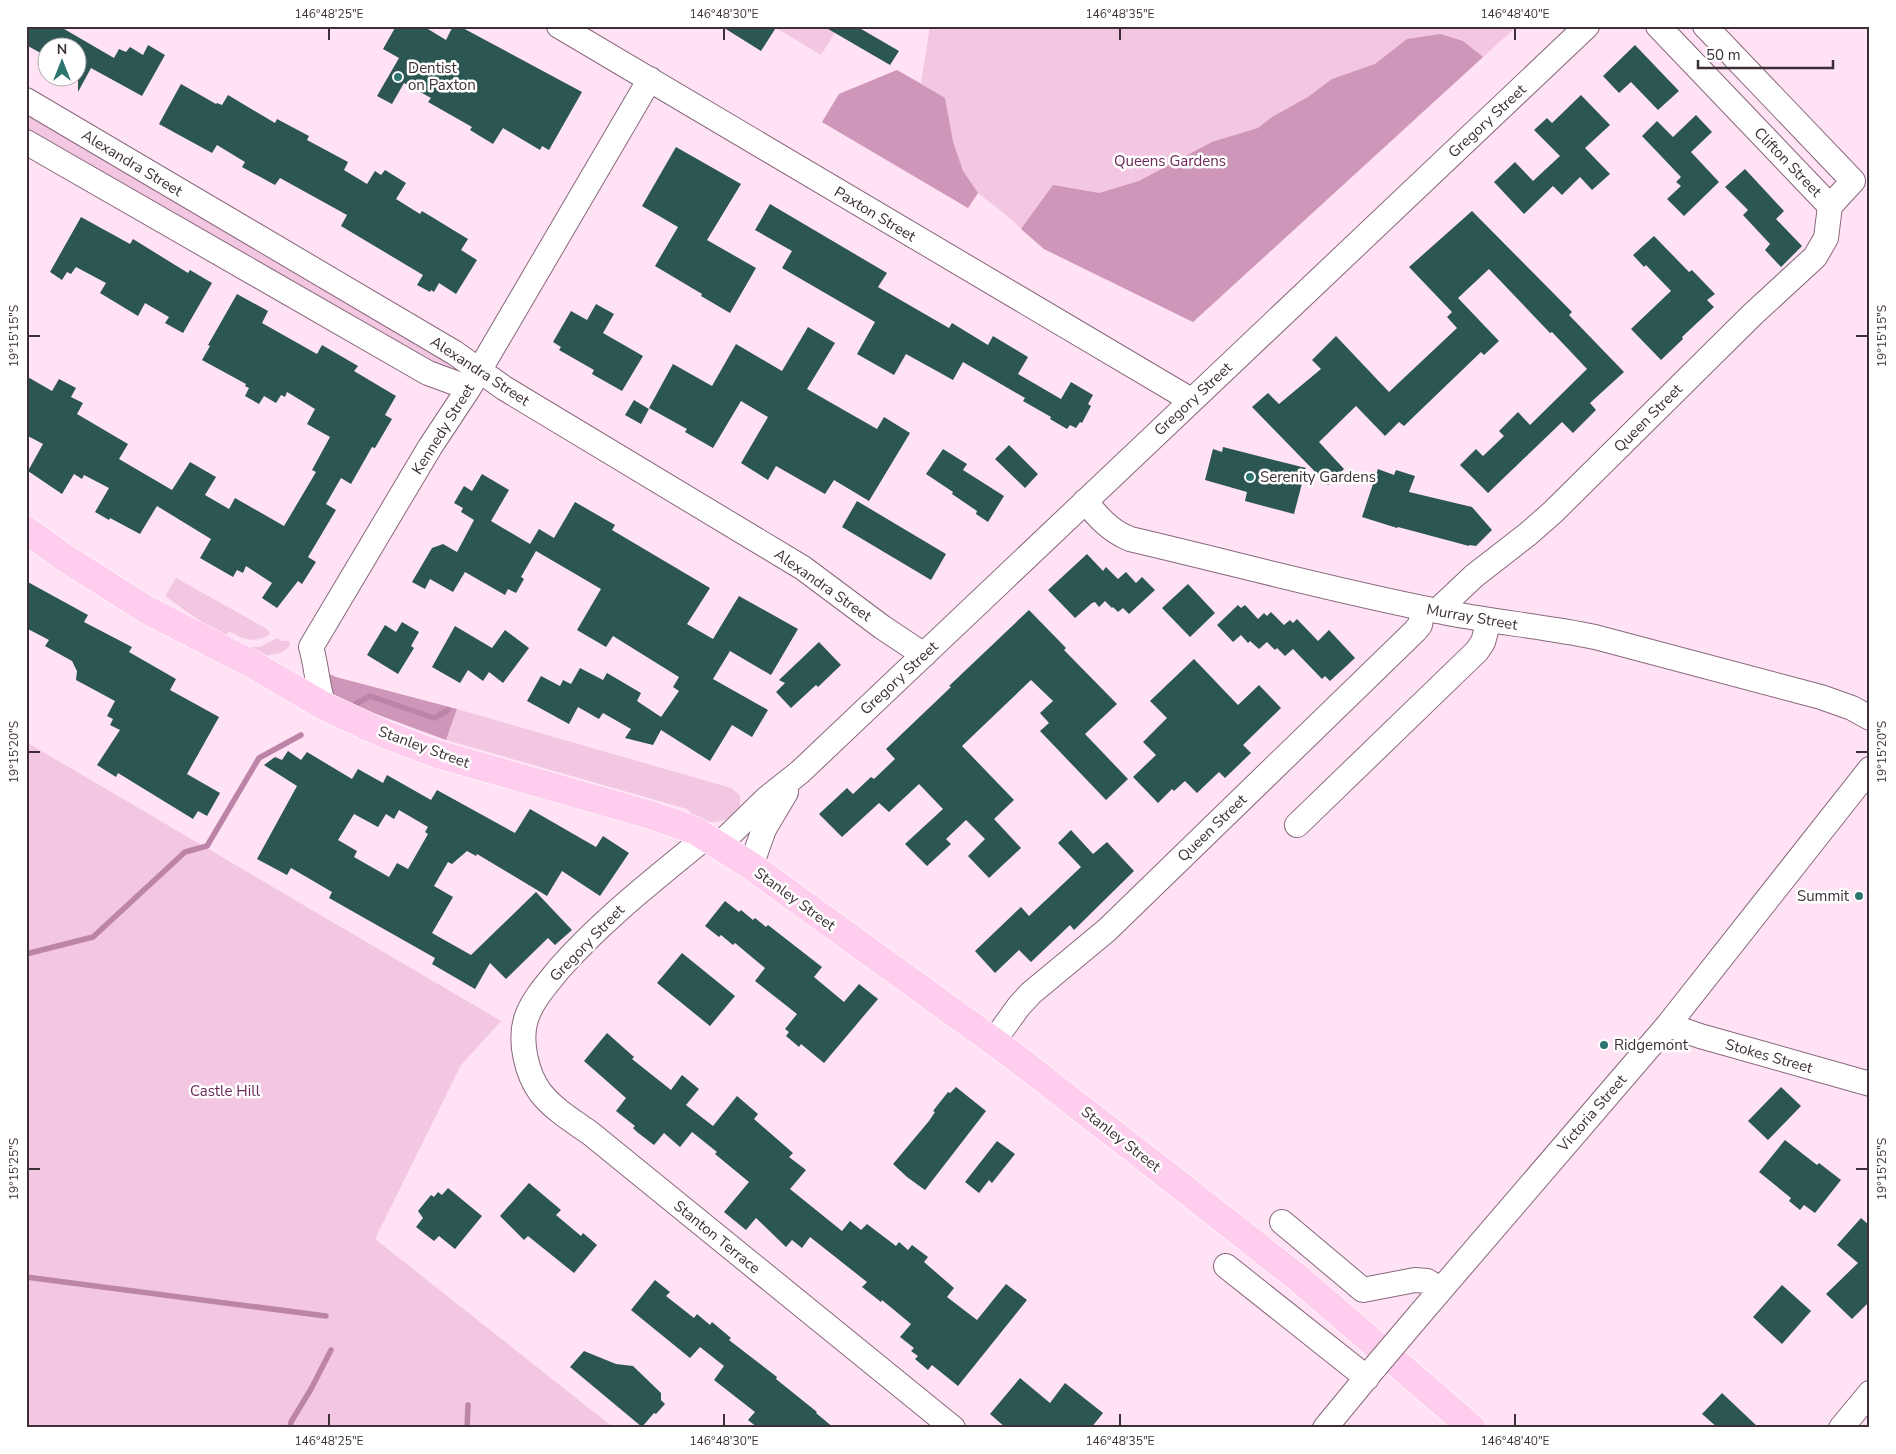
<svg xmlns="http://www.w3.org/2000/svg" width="1896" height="1454" font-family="'Nunito Sans',sans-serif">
<rect width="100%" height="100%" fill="#ffe2f3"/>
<!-- green -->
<path fill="#f3c6e1" d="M773,26H839L821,55Z
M930,26H1517L1193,322L1044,249L1006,215L978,193L968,208L822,122L839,94L897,70L921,83Z
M26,112L455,366L458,373L437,370L26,133Z
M176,578L267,629L270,634C253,644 245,640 229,631L224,638L165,596Z
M277,638L282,641H289L290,646L281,653L264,656L250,647H260Z
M457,709L731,788L740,795V808C726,826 701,827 687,809L446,740Z
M26,742L501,1021L461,1065L375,1239L614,1428H26Z"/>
<!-- forest -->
<path fill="#ce96b9" d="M1440,34L1463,41L1483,57L1193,322L1044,249L1021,229L1053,185L1099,193L1139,181L1212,142L1258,128L1272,117L1308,97L1332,79L1375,64L1407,39Z
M897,70L945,98L953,142L963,171L978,193L968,208L822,122L839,94Z
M320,670L336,677L457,709L446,740L330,697Z"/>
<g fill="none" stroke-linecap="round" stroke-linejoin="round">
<!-- stream -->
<path stroke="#bc84a7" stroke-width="5.5" d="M354,705L370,696L434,718L448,710
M26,954L93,937L185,852L207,846L259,758L301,735
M26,1277L326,1316
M290,1428L291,1422L311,1389L331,1350
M467,1428L468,1405"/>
</g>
<!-- building -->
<path fill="#2b5652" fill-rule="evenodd" d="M26,26H59L114,58L119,49L126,52L130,47L143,55L148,45L165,55L142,96L91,68L78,92V48H48V57L26,45Z
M396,26H423L446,40L453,26H459L582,92L549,150L542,146L540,150L503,128L493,144L470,130L472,127L428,102L431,98L404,83L392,104L377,96L399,58L383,49Z
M721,26H777L761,51Z
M823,26H856L899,51L890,65Z
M1635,45L1679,91L1658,110L1631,82L1619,93L1603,76Z
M181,84L216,104L217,103L222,105L228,95L275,123L277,119L309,136L307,140L348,162L344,170L367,184L375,171L381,175L385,170L406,183L396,199L420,214L422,211L468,239L461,250L477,260L456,294L439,283L434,292L431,290L430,292L417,285L423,275L341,226L347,215L280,178L275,185L242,167L245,162L217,145L212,153L159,124Z
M1581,95L1610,125L1585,148L1610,174L1592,190L1580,177L1562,195L1553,186L1524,214L1494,182L1515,162L1533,181L1560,156L1534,130L1547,118L1552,123Z
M1696,115L1712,132L1691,152L1719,182L1684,216L1667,199L1681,186L1676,182L1681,177L1642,136L1657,121L1673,137Z
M676,147L741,184L707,240L756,268L730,313L701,296L702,294L655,266L678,227L642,206Z
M1745,169L1784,211L1776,219L1802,246L1781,267L1765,250L1770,244L1743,215L1748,210L1725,187Z
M770,204L887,273L878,287L949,328L952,323L988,345L993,336L1028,357L1018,374L1061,399L1071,382L1093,395L1088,404L1091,406L1082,423L1080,422L1076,428L1070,425L1067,429L1050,419L1051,417L1023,401L1025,398L963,362L953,380L906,354L894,375L857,354L875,322L782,268L792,251L755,230Z
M1472,211L1572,312L1569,315L1624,372L1590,403L1596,410L1573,433L1562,422L1488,493L1460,465L1476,449L1483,456L1504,436L1499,431L1518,412L1530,425L1587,369L1552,332L1550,333L1489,269L1458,298L1499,341L1484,355L1481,352L1404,426L1399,422L1385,436L1356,406L1319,442L1344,469L1328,485L1252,407L1268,393L1279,404L1321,369L1312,360L1336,336L1389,392L1457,328L1447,317L1452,312L1409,267Z
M81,217L130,244L133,239L188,273L190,270L212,283L183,333L165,323L169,317L145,303L138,316L100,293L106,283L76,267L71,274L67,272L62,280L50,272Z
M1654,236L1689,272L1692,270L1715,294L1707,300L1714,307L1682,337L1683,339L1661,360L1631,329L1671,291L1646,265L1644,267L1633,255Z
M237,294L268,311L262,323L317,354L322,345L358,366L354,371L396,396L385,415L392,419L375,448L372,447L351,484L341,478L326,504L336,510L308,557L316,562L302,584L298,581L277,608L262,598L272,583L246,566L243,573L237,570L233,577L200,558L211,539L157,506L140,534L110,518L109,520L95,512L109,488L84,475L82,479L74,474L62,494L28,471L43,444L26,435V376L52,391L59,379L76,388L71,397L83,403L77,414L128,444L119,459L172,490L190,462L216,477L205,495L229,509L235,498L284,526L316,472L312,470L330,437L307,424L315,409L287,392L285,397L281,395L276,403L264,396L259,404L245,396L249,388L245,386L246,384L202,360L210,346L208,345Z
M596,304L614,314L603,333L643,356L622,391L592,374L594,370L559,350L561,347L553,342L571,311L587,320Z
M808,327L835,343L807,389L877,429L884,417L910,433L869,501L834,480L825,494L776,466L768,480L741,463L768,417L741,401L713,448L685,432L687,429L649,408L673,364L712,386L736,344L782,371Z
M634,400L649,409L641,424L625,415Z
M1009,445L1038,474L1025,488L995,459Z
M1223,447L1306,468L1294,514L1245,501L1247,492L1205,480L1213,449L1222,452Z
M943,449L967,464L963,470L1004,496L988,522L976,514L977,511L952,494L953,492L926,474Z
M1378,469L1394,475L1396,470L1415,476L1409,492L1472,507L1492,530L1476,546L1469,545V546L1398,527L1397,528L1362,517Z
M482,474L509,490L491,521L530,544L539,529L554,538L575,502L615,525L612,530L710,588L687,624L713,639L739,596L798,629L771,675L730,651L713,679L768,710L752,737L732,725L710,761L661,730L653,745L625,738L631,729L603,713L599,719L578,707L569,724L527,701L541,676L560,686L563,680L571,684L580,668L603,680L607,673L641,693L637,701L661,717L679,691L673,687L679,677L613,636L606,647L577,630L601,589L536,551L521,577L524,579L516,593L508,589L505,595L465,572L453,592L430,579L425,589L412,582L432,548L443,544L457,552L474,520L461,512L463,508L454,503L464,486L472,491Z
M857,501L946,554L931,580L842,527Z
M1087,554L1103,571L1106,567L1118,579L1126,572L1136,583L1142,577L1155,590L1129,614L1123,608L1118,612L1113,607L1112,608L1105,601L1099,607L1095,602L1092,603L1075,618L1048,590Z
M26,581L88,615L84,622L132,647L129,652L176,679L170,690L219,717L187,774L220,793L207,816L198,811L193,819L118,773L116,777L97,765L120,730L110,725L113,719L107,716L115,701L76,680L77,671L72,661L45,646L49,640L26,628Z
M1188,584L1215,613L1190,637L1162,608Z
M1238,605L1241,608L1245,605L1258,619L1264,613L1267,616L1271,612L1284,625L1290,620L1293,623L1297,619L1318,641L1329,630L1355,658L1330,681L1325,676L1322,679L1293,649L1285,656L1277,648L1275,650L1267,642L1259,649L1250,641L1248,643L1241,635L1233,642L1217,625Z
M1029,610L1066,648L1064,650L1117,704L1085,734L1128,779L1106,800L1040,731L1049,723L1040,713L1053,701L1031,680L962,746L1014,800L994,819L1021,848L989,878L968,856L985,839L966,820L946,839L951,844L927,866L905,844L943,809L919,784L889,812L879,803L842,837L819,814L847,788L853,794L871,777L874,779L895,759L886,749L951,687L949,686Z
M402,622L419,632L411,646L414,648L398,674L367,655L385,625L396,632Z
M455,626L492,648L505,630L529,648L503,683L489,672L483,681L468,670L460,683L432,667Z
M819,642L841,665L818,687L816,685L791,708L776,692L785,683L779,680Z
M1194,659L1238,705L1259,685L1281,708L1243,745L1251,753L1225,778L1219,772L1197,793L1185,781L1174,791L1172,789L1158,803L1133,777L1156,755L1143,742L1167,718L1150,701Z
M288,751L301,760L307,752L352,779L358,769L383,783L387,775L431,800L437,790L515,833L530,809L596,847L603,836L629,853L600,896L562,871L547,896L477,854L476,856L467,851L452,864L448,862L434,886L453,897L432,933L471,955L536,892L572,930L555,945L548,938L506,979L490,963L475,989L432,964L435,958L329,898L332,892L291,868L287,875L257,859L297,786L264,765L275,757L282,760ZM399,810L428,827L425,832L428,834L408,869L397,863L389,877L354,857L357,851L338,840L354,814L378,827L386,814L394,819Z
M1071,830L1093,854L1107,842L1134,871L1074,930L1070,925L1031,962L1019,950L995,973L975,951L1021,907L1029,916L1081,867L1058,843Z
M725,901L739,912L741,910L753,920L755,918L766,927L768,925L822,967L814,977L844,1002L859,984L878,999L824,1063L801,1044L799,1047L786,1036L789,1032L785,1029L797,1014L755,981L765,968L735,943L733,945L721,935L719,937L705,926Z
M682,953L735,996L710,1026L657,983Z
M607,1033L634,1057L632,1059L671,1090L682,1075L699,1089L686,1105L713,1126L737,1096L758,1114L754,1119L793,1153L789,1157L806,1170L790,1189L842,1231L850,1221L861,1230L867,1224L896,1246L899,1242L908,1250L912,1245L928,1257L924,1262L954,1288L947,1297L977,1320L1006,1284L1027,1300L958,1386L932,1365L928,1370L915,1359L918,1356L911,1351L914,1348L900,1337L911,1324L882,1300L881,1302L862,1287L867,1282L810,1237L802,1248L792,1240L786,1247L756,1218L746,1230L724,1212L749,1182L715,1154L717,1152L692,1132L680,1147L664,1133L654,1145L637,1132L633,1128L635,1126L616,1111L626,1098L584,1061Z
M956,1087L986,1111L925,1190L907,1177L893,1164L929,1121L935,1112L933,1111L948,1092L950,1093Z
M1781,1087L1801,1106L1768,1140L1748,1121Z
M1785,1140L1817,1165L1819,1163L1841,1180L1815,1213L1804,1205L1800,1210L1789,1201L1791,1198L1759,1172Z
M997,1141L1015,1154L992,1183L989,1180L979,1193L965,1182Z
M529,1183L561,1210L556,1215L581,1236L583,1233L597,1245L574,1273L528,1236L524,1240L500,1216Z
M448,1188L482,1216L455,1249L439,1236L434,1241L416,1227L423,1218L418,1211L431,1195L434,1197L438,1192L442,1195Z
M1861,1218L1870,1226V1301L1852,1319L1826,1294L1858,1263L1837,1245Z
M655,1280L670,1292L666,1296L694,1318L697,1314L710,1325L712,1322L731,1338L729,1340L777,1377L776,1379L817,1412L816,1413L834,1428H758L748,1420L755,1412L714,1380L724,1366L700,1347L690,1358L631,1310Z
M1782,1285L1811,1311L1782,1344L1753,1317Z
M584,1351L616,1364L633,1366L661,1393V1400L665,1404L656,1414L654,1413L642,1427L570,1367Z
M1020,1378L1050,1403L1065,1383L1103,1413L1091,1428H1006L990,1414Z
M1722,1393L1759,1428H1718L1702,1414Z"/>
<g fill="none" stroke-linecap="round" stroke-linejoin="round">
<!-- minor casing -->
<g stroke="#88687c" stroke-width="26">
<path id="minor" d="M559,26L1191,400
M1658,26L1830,206L1853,181L1705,26
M26,100L455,353L504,388L803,568L882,627L924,655
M26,142L428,373L469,388
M1085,501C1098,517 1110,531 1130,539C1233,563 1335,591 1438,611C1490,622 1543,626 1595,637L1821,697L1852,708L1870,718
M1437,611L1474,576L1528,534L1553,512L1753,314L1815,257L1826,238L1830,206
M324,706C317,687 317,667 311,647L430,447L469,388L650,79
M1297,825L1477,651L1483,642L1489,621
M706,837C655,879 603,919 559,969C547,984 532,1000 526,1019C519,1042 527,1074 540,1092C553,1109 573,1121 590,1133L953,1428
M719,845L766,799L800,772L1587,26
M751,866L764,829L786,792
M1668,1025L1700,1036L1870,1084
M993,1042L1019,1006L1031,993L1107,930L1415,631L1420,625L1423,608
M1282,1222L1363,1290L1415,1280L1427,1281L1440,1289
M1226,1266L1367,1378
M1420,1314L1668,1025L1870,769
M1325,1428L1376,1366
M1841,1428L1870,1393"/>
</g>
<!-- major casing -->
<g stroke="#fff" stroke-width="29">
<path id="major" d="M26,530L65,558L147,610L254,665L324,706L384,734L437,754L651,815L696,831L751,866L1011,1054L1172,1179L1298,1278L1472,1428"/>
</g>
<!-- minor -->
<use href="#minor" stroke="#fff" stroke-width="24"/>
<!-- major -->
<use href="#major" stroke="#ffcded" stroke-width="28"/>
<!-- minor-bridge casing -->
<g stroke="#88687c" stroke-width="26" stroke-linecap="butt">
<path id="minor-bridge" d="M1376,1366L1420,1314"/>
</g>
<!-- minor-bridge -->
<use href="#minor-bridge" stroke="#fff" stroke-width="24"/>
</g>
<!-- ticks -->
<path fill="none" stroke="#3d2f38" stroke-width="2" d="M329,28V40M724,28V40M1120,28V40M1515,28V40M28,336H40M1856,336H1868M28,752H40M1856,752H1868M28,1169H40M1856,1169H1868M329,1414V1426M724,1414V1426M1120,1414V1426M1515,1414V1426"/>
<!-- markers -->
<g fill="#2d756f" stroke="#fff" stroke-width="2">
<circle cx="398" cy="77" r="5"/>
<circle cx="1250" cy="477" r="5"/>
<circle cx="1859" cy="896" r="5"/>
<circle cx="1604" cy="1045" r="5"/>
</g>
<g text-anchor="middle" stroke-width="5" stroke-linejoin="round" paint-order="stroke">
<!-- poi labels -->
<g font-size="15" fill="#3d2f38" stroke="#fff" text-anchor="start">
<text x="408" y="73">Dentist<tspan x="408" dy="17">on Paxton</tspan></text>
<text x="1260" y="482">Serenity Gardens</text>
<text x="1849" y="901" text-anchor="end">Summit</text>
<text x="1614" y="1050">Ridgemont</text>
</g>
<!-- street labels -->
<g font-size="15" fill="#3d2f38" stroke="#fff">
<text transform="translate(1487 121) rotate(-43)" y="5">Gregory Street</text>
<text transform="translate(1788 162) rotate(46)" y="5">Clifton Street</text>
<text transform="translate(132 163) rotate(31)" y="5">Alexandra Street</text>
<text transform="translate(875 214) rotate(31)" y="5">Paxton Street</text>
<text transform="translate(480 371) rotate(33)" y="5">Alexandra Street</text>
<text transform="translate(1193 399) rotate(-43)" y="5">Gregory Street</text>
<text transform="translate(1648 418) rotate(-45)" y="5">Queen Street</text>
<text transform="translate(443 429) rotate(-58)" y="5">Kennedy Street</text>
<text transform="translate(823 585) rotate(35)" y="5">Alexandra Street</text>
<text transform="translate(1472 617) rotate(10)" y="5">Murray Street</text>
<text transform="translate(899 678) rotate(-43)" y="5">Gregory Street</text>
<text transform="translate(424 747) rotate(20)" y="5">Stanley Street</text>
<text transform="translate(1212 828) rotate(-44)" y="5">Queen Street</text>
<text transform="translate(795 899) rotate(36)" y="5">Stanley Street</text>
<text transform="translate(587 943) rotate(-46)" y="5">Gregory Street</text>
<text transform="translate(1769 1056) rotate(16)" y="5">Stokes Street</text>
<text transform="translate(1592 1113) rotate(-49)" y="5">Victoria Street</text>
<text transform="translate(1121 1139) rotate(38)" y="5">Stanley Street</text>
<text transform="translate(717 1237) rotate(39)" y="5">Stanton Terrace</text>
</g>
<!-- park labels -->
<g font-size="15" fill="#6c2857" stroke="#fff">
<text x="1170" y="166">Queens Gardens</text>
<text x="225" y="1096">Castle Hill</text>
</g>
</g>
<!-- border -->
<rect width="1896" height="1454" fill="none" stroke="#ffffff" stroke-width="55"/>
<!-- north arrow -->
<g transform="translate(62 62)"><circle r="24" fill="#ffffff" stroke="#b1acaf"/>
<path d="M0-4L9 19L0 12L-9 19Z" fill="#2d756f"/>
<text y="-8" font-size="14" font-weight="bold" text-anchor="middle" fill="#3d2f38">N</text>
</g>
<!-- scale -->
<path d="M1698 60v8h135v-8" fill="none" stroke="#3d2f38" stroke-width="2.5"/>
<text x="1706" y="60" font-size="15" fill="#3d2f38" stroke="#ffffff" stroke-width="4" paint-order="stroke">50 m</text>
<rect x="28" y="28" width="1840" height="1398" fill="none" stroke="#3d2f38" stroke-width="2"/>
<g font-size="12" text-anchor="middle" fill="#3d2f38">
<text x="329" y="18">146°48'25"E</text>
<text x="724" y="18">146°48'30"E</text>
<text x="1120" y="18">146°48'35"E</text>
<text x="1515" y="18">146°48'40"E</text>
<text transform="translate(14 336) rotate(-90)" y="4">19°15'15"S</text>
<text transform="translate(1882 336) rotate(-90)" y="4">19°15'15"S</text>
<text transform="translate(14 752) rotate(-90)" y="4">19°15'20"S</text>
<text transform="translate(1882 752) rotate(-90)" y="4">19°15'20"S</text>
<text transform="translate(14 1169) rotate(-90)" y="4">19°15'25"S</text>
<text transform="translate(1882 1169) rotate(-90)" y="4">19°15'25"S</text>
<text x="329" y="1445">146°48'25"E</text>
<text x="724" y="1445">146°48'30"E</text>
<text x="1120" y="1445">146°48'35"E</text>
<text x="1515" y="1445">146°48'40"E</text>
</g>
</svg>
